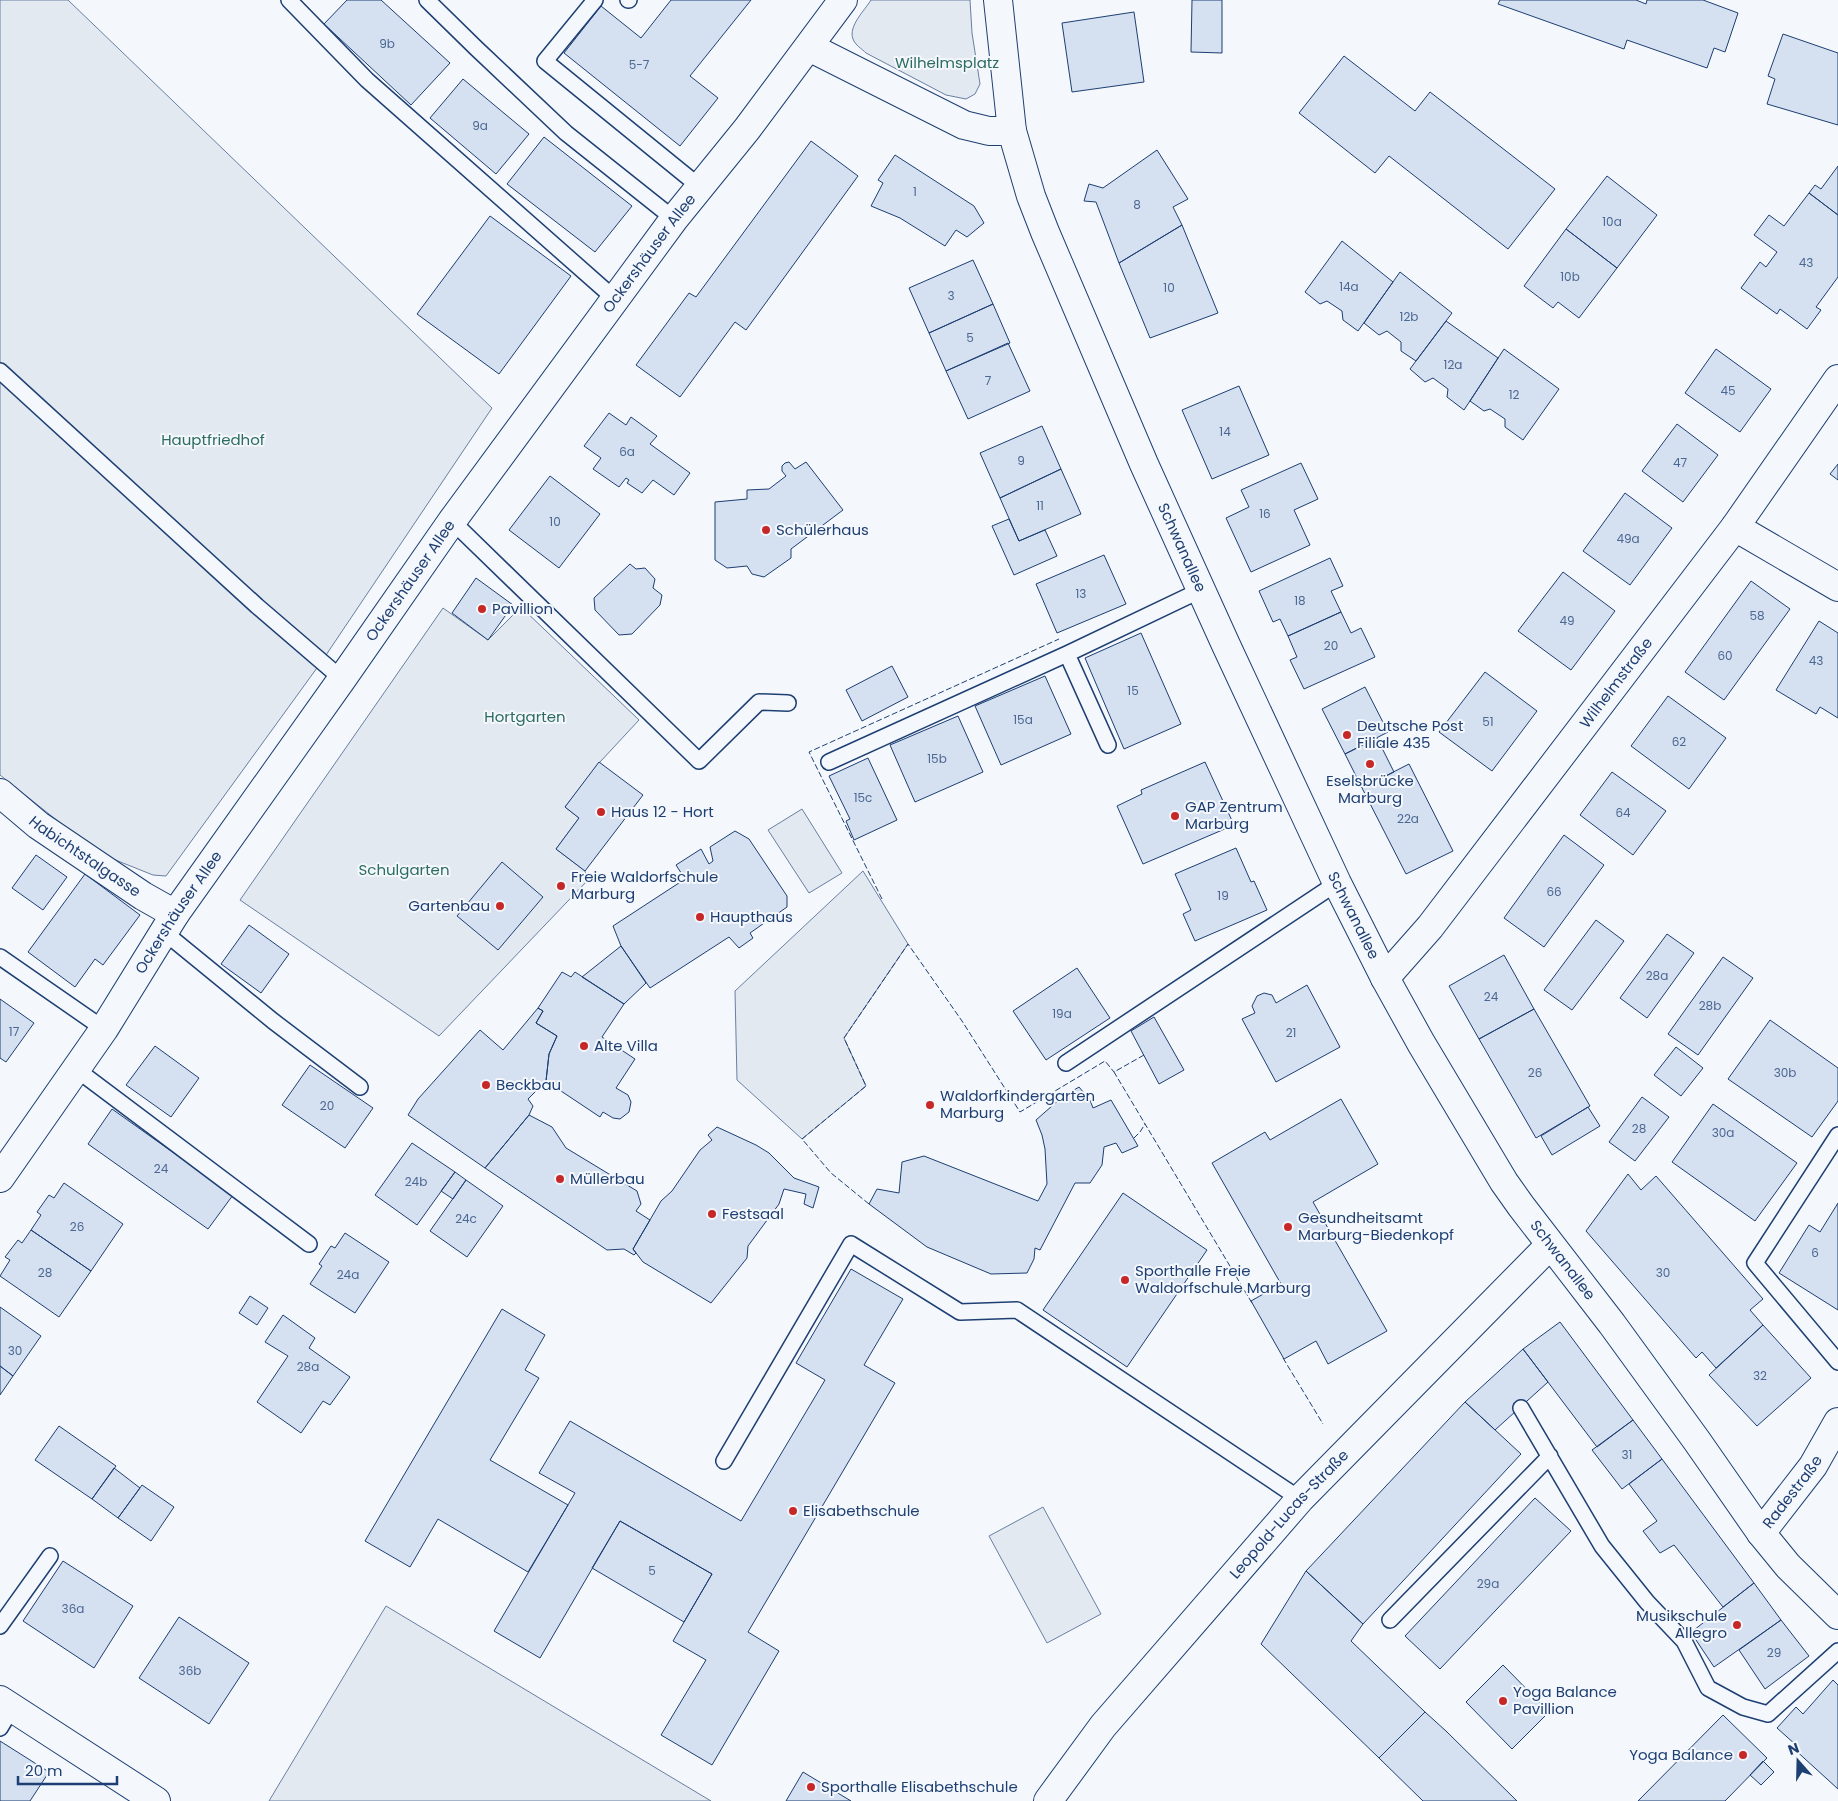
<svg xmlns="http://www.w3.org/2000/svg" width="1838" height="1801" font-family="Poppins,sans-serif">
<rect width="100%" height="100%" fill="#f4f7fb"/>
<!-- green -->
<path fill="#e3e9f0" stroke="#687fa3" d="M0,0H68L492,408L322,661L166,876L153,875L98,853L0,775Z
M871,0H970L972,33L980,84L975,94L966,99L946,95L866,53C862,49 855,45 853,39C848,26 865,10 871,0Z
M521,607L639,720L600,762L565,807L579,818L556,849L585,871L588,880L439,1036L240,900L443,608L488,640Z
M802,809L842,873L809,893L768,830Z
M863,871L908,944L844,1038L866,1086L802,1139L737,1080L735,991Z
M1043,1507L1101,1614L1047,1643L989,1536Z
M386,1606L711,1801H269Z"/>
<!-- building -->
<path fill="#d5e0f0" stroke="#1d3f73" d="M347,0H381L450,63L411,105L324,24Z
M671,0H751L690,76L718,98L680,146L564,53L601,6L641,38Z
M1192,0H1222V53L1191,52Z
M1500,0H1636L1646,4L1647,0H1703L1738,13L1725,52L1714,48L1707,68L1627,40L1624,49L1498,4Z
M1134,12L1144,82L1072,92L1062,23Z
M1783,34L1838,53V125L1767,104L1775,79L1768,76Z
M1344,56L1415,111L1430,92L1555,189L1508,249L1389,156L1375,173L1299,113Z
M463,79L529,134L496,174L430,118Z
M544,137L632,206L595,252L507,184Z
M811,141L858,176L746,330L735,322L680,397L636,365L689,293L696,297Z
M1157,150L1188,199L1173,207L1182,225L1119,263L1096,202L1084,201L1089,184L1103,188Z
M895,155L974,206L984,223L967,237L956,230L945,246L900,218L871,206L883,183L878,180Z
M1838,166V215L1809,193L1815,185L1821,189Z
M1607,176L1657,215L1617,268L1566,229Z
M1809,193L1838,215V277L1816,307L1821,310L1807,329L1780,309L1777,314L1741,288L1760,262L1766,267L1777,252L1754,235L1769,215L1784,226Z
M490,216L571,276L499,374L417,314Z
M1182,225L1218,313L1150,338L1119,263Z
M1566,229L1617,268L1579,318L1558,302L1553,308L1524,286Z
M1342,241L1393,282L1358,331L1343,320L1342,311L1327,301L1320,304L1305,292Z
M973,260L993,304L929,333L909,288Z
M1400,272L1452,313L1416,361L1401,351V342L1387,331L1379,335L1364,323Z
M993,304L1010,343L946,371L929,333Z
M1446,321L1498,358L1464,410L1447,397L1448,389L1433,378L1425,382L1410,369Z
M1008,343L1030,391L968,419L946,371Z
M1504,349L1559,389L1523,440L1505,427V419L1490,409L1484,411L1470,401Z
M1716,349L1771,389L1740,432L1685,393Z
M1239,386L1269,455L1212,479L1182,410Z
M609,413L626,425L631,417L657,436L650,444L690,473L674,495L653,480L642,493L627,483L629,480L626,478L619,487L593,469L601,458L584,446Z
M1677,424L1718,455L1683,502L1642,471Z
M1042,426L1061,469L1000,498L980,453Z
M789,462L795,469L806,462L843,510L791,549V558L764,577L752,574L747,566L727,568L715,560V502L747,499V490L769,489L786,476L782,471V466L785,463Z
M1301,463L1318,499L1294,510L1310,545L1251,572L1226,518L1249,507L1241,490Z
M1838,464V480L1830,474Z
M1061,469L1081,514L1019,541L1000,498Z
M550,476L600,514L559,568L509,530Z
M1625,493L1672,528L1630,585L1583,551Z
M1009,519L1019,541L1045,530L1057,556L1014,575L992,526Z
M1104,555L1126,604L1057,633L1036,584Z
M1330,558L1343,586L1331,591L1341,612L1288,636L1280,619L1273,622L1259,591Z
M630,564L636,569L645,568L655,579L653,588L662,595L660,605L632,634L619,635L595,610L594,598Z
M1563,572L1615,611L1571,670L1518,631Z
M476,578L513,605L488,640L452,613Z
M1751,581L1790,609L1724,700L1685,672Z
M1341,612L1351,633L1361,628L1375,657L1304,689L1290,660L1297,657L1288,636Z
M1819,621L1838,633V718L1820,707L1816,714L1776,690Z
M1141,633L1181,724L1124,749L1085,658Z
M892,666L908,697L862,721L846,690Z
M1485,672L1537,711L1492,771L1439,732Z
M1045,676L1071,734L1001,765L975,706Z
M1365,687L1388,732L1345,754L1322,709Z
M1668,696L1726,738L1689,789L1631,746Z
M958,716L983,772L915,802L890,745Z
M1377,738L1394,772L1362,788L1345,754Z
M868,758L897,820L854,840L846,821L850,819L829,776Z
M599,762L643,795L585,871L556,849L579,818L565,807Z
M1205,762L1234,825L1143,864L1117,806L1142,794L1141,790Z
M1409,764L1453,851L1406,874L1362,788Z
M1612,772L1666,811L1633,855L1580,815Z
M735,831L749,839L787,896V907L750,933L753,938L739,948L729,937L650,988L621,946L613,926L685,879L676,865L701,849L709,864L713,861L710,847Z
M1564,835L1604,865L1544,947L1504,918Z
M1236,848L1251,882L1254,881L1267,910L1195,941L1183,914L1191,910L1175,874Z
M36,855L67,877L43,910L12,888Z
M502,862L543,897L498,950L457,916Z
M85,874L140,915L103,965L95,959L75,987L28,952Z
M1596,920L1624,941L1572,1010L1544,990Z
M249,925L289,954L261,993L221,964Z
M1667,934L1694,953L1647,1018L1620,998Z
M621,946L646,983L624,1004L582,977Z
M1504,955L1534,1009L1479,1039L1449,986Z
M1723,957L1753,978L1698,1055L1668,1034Z
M1077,968L1110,1018L1046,1060L1013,1011Z
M562,972L571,977L575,972L624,1004L602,1037L635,1059L616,1088L628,1095L631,1102L629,1112L620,1119L613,1118L603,1112L600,1117L546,1081L549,1054L557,1036L536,1023L543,1011L538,1008Z
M1307,985L1340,1047L1276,1082L1242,1019L1255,1013L1252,1006L1257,996L1264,993L1272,995L1276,1003Z
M0,999L34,1023L6,1062L0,1058Z
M538,1008L543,1011L536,1023L557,1036L549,1054L546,1081L528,1099L533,1106L529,1115L485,1168L408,1115L418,1099L480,1030L503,1050Z
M1534,1009L1590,1106L1536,1138L1479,1039Z
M1154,1017L1184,1070L1159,1084L1131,1031Z
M1770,1020L1838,1068V1101L1812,1137L1728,1079Z
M155,1046L199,1078L171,1117L126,1085Z
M1676,1047L1703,1068L1681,1096L1654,1075Z
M310,1065L373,1108L345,1148L282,1105Z
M1079,1087L1090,1100L1093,1108L1111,1100L1138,1146L1122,1153L1116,1143L1104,1147L1102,1165L1090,1183H1075L1040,1250L1035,1248L1034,1259L1027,1273L991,1274L927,1247L869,1204L877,1189L899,1193L902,1162L924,1156L1038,1201L1047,1184L1045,1149L1042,1135L1036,1120L1061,1098Z
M1642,1097L1669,1117L1635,1161L1609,1142Z
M1341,1099L1378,1164L1313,1202L1387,1331L1328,1364L1316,1341L1284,1359L1251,1301L1281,1284L1212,1163L1265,1132L1270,1140Z
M1713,1104L1797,1163L1755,1221L1672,1162Z
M1588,1107L1600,1126L1552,1155L1541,1136Z
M112,1109L233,1195L208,1229L88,1144Z
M529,1115L552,1127L566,1148L637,1191L641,1204L636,1211L650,1220L633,1249L636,1253L634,1255L624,1249L607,1250L485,1168Z
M717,1127L756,1145L769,1153L794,1178L819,1187L813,1208L804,1204L806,1194L784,1189L779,1204L748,1246L747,1258L711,1303L643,1262L633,1249L661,1201L672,1191L700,1150L712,1140L708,1135Z
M412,1143L455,1172L417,1225L375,1195Z
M455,1172L466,1180L453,1199L441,1191Z
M1628,1174L1641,1190L1656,1176L1763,1299L1750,1310L1763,1325L1716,1368L1702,1352L1696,1358L1586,1231Z
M466,1180L503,1206L467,1257L430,1231Z
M64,1183L123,1224L91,1271L31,1230L41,1215L37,1212L49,1195L54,1198Z
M1123,1193L1207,1250L1127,1367L1043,1310Z
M1838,1203V1310L1779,1273L1809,1225L1820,1232Z
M31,1230L91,1271L59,1317L0,1276L10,1260L5,1257L18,1240L22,1243Z
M345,1233L389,1262L355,1313L310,1284L322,1266L319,1264L331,1246L335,1248Z
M851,1269L903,1299L864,1365L895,1383L748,1632L779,1651L712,1765L661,1735L706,1660L673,1641L712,1574L620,1521L540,1658L494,1631L575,1493L539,1473L570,1421L741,1521L825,1380L796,1363Z
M250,1296L268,1308L257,1325L239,1313Z
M0,1307L41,1336L13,1376L0,1366Z
M502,1309L545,1335L525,1370L539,1378L490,1460L568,1505L528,1572L438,1519L410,1567L365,1541Z
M283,1315L315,1338L309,1348L350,1377L330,1405L323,1401L301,1433L257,1402L288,1356L265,1342Z
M1560,1322L1633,1420L1597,1447L1523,1349Z
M1763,1325L1811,1378L1757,1426L1709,1375Z
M1523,1349L1548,1382L1495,1430L1465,1402Z
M0,1366L13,1376L0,1395Z
M1465,1402L1521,1454L1363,1624L1306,1571Z
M1633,1420L1662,1459L1622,1489L1592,1450Z
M59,1426L116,1466L92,1499L35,1460Z
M1662,1459L1754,1583L1723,1607L1674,1545L1660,1553L1643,1531L1657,1521L1629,1484Z
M114,1468L140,1488L118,1518L92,1499Z
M142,1485L174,1507L151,1541L118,1518Z
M1535,1498L1571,1531L1440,1669L1405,1636Z
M620,1521L712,1574L684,1622L592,1568Z
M63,1561L133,1606L94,1668L23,1621Z
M1306,1571L1363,1624L1351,1641L1425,1712L1379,1758L1261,1644Z
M1754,1583L1781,1620L1714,1667L1690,1631L1694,1630Z
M179,1617L249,1663L209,1724L139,1678Z
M1781,1620L1809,1656L1765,1689L1739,1650Z
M1503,1665L1549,1712L1512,1749L1466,1702Z
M1833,1680L1838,1685V1789L1793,1748L1796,1745L1777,1728L1796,1707L1803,1714Z
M1425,1712L1446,1731L1517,1801H1423L1379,1758Z
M1723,1715L1767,1758L1725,1801H1638Z
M0,1741L49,1772L30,1801H0Z
M1763,1761L1774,1772L1761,1785L1750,1775Z
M803,1772L851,1801H786Z"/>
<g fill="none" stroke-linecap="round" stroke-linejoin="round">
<!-- service casing -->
<g stroke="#1d3f73" stroke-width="18">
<path id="service" d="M289,0L367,80L615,299
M427,0L476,48L566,133L674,219
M595,0L545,61L700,187
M628,0H629
M0,371L257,606L342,679
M452,521L699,761L759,702L788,703
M1067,654L1108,745
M829,762L1067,654L1201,590
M164,932L273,1021L360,1087
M0,957L104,1029
M1066,1063L1337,883
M76,1069L309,1244
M1838,1135L1755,1263L1838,1362
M1521,1408L1602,1546L1647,1602L1684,1641L1708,1688L1743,1707L1768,1714L1838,1651
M724,1461L851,1244L960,1312L1017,1310L1300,1499
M1390,1620L1550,1456
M0,1626L50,1556
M0,1728L12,1708"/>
</g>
<!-- minor casing -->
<g stroke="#1d3f73" stroke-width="30">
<g id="minor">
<path d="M1735,527L1838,587"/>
<path id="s1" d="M0,793L38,825L143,896L175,914"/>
<path id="s2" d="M1385,978L1430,927L1735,527L1838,379"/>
<path id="s3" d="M1761,1533L1813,1466L1838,1422"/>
<path d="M0,1700L156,1801"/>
<path id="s4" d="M1048,1801L1103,1726L1300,1499L1550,1245"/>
</g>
</g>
<!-- tertiary casing -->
<g stroke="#1d3f73" stroke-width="30">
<g id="tertiary">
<path d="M809,47L964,125L989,131H1012"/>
<path id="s5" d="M0,1178L104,1029L175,914L342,679L452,521L674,219L747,129L843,0"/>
</g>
</g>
<!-- secondary casing -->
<g stroke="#1d3f73" stroke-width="30">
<g id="secondary">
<path id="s6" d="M998,0L1012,131L1031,196L1045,232L1144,464L1226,645L1337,883L1385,978L1421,1043L1504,1182L1521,1206L1612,1324L1697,1441L1761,1533L1788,1566L1838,1615"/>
</g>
</g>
<!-- service -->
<use href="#service" stroke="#f4f7fb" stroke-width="15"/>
<!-- minor -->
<use href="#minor" stroke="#f4f7fb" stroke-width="28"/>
<!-- tertiary -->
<use href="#tertiary" stroke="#f4f7fb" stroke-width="28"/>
<!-- secondary -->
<use href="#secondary" stroke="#f4f7fb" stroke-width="28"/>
<!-- fence -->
<path stroke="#1d3f73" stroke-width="1" stroke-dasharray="6 2.5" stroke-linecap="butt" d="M882,899L809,752L1059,639
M1144,1055L1114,1072L1252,1303
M1134,1138L1140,1132L1145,1124
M869,1204L831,1173L802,1139L866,1086L844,1038L908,944L962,1021L1020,1112L1105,1061L1114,1072
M1283,1358L1323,1424"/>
</g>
<!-- markers -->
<g fill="#c62828" stroke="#f4f7fb" stroke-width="2">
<circle cx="766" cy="530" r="5"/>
<circle cx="482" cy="609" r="5"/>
<circle cx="1347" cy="735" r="5"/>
<circle cx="1370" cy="764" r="5"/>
<circle cx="601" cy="812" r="5"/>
<circle cx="1175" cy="816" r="5"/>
<circle cx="561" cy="886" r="5"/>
<circle cx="500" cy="906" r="5"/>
<circle cx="700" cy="917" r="5"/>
<circle cx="584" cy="1046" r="5"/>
<circle cx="486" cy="1085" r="5"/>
<circle cx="930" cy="1105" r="5"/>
<circle cx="560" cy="1179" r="5"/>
<circle cx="712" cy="1214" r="5"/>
<circle cx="1288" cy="1227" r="5"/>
<circle cx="1125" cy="1280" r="5"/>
<circle cx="793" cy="1511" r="5"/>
<circle cx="1737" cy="1625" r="5"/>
<circle cx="1503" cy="1701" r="5"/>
<circle cx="1743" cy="1755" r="5"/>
<circle cx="811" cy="1787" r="5"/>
</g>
<g text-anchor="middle" stroke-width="4" stroke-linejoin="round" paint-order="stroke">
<!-- number labels -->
<g font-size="12" fill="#4b6792">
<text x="387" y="48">9b</text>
<text x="639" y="69">5-7</text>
<text x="480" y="130">9a</text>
<text x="915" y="196">1</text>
<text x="1137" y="209">8</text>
<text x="1612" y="226">10a</text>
<text x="1806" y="267">43</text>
<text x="1570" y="281">10b</text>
<text x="1349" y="291">14a</text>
<text x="1169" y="292">10</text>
<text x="951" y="300">3</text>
<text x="1409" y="321">12b</text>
<text x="970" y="342">5</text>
<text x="1453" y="369">12a</text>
<text x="988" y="385">7</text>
<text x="1728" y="395">45</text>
<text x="1514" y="399">12</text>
<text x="1225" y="436">14</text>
<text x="627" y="456">6a</text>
<text x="1021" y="465">9</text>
<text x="1680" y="467">47</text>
<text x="1040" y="510">11</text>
<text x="1265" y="518">16</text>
<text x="555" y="526">10</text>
<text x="1628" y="543">49a</text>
<text x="1081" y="598">13</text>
<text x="1300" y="605">18</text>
<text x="1757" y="620">58</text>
<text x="1567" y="625">49</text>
<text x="1331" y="650">20</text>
<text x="1725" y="660">60</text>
<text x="1816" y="665">43</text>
<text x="1133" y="695">15</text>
<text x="1023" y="724">15a</text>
<text x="1488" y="726">51</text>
<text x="1679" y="746">62</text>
<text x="937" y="763">15b</text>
<text x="863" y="802">15c</text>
<text x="1623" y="817">64</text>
<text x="1408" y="823">22a</text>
<text x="1554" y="896">66</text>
<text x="1223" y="900">19</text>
<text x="1657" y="980">28a</text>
<text x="1491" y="1001">24</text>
<text x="1710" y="1010">28b</text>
<text x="1062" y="1018">19a</text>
<text x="14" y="1036">17</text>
<text x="1291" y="1037">21</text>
<text x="1535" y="1077">26</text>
<text x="1785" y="1077">30b</text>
<text x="327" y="1110">20</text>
<text x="1639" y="1133">28</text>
<text x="1723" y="1137">30a</text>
<text x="161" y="1173">24</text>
<text x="416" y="1186">24b</text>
<text x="466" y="1223">24c</text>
<text x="77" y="1231">26</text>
<text x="1815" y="1257">6</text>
<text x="45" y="1277">28</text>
<text x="1663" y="1277">30</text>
<text x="348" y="1279">24a</text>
<text x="15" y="1355">30</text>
<text x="308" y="1371">28a</text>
<text x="1760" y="1380">32</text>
<text x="1627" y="1459">31</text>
<text x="652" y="1575">5</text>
<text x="1488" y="1588">29a</text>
<text x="73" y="1613">36a</text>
<text x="1774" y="1657">29</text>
<text x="190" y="1675">36b</text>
</g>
<!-- park labels -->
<g font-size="15" fill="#2c6c60" stroke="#f4f7fb">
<text x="947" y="68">Wilhelmsplatz</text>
<text x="213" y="445">Hauptfriedhof</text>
<text x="525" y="722">Hortgarten</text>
<text x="404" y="875">Schulgarten</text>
</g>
<!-- street labels -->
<g font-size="15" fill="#1d3f73" stroke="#f4f7fb">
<text dy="5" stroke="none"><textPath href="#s5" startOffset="1130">Ockershäuser Allee</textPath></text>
<text dy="5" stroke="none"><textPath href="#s6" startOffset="582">Schwanallee</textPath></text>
<text dy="5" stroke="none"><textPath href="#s5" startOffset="725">Ockershäuser Allee</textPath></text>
<text dy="5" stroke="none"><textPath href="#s2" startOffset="375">Wilhelmstraße</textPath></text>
<text dy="5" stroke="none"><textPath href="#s1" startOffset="106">Habichtstalgasse</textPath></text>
<text dy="5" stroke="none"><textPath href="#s5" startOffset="320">Ockershäuser Allee</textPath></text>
<text dy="5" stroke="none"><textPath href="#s6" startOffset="988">Schwanallee</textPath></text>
<text dy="5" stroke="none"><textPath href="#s6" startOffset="1392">Schwanallee</textPath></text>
<text dy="5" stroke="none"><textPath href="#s3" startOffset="52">Radestraße</textPath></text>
<text dy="5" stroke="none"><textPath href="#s4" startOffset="375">Leopold-Lucas-Straße</textPath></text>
</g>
<!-- poi labels -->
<g font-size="15" fill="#1d3f73" stroke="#f4f7fb" text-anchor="start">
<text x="776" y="535">Schülerhaus</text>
<text x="492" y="614">Pavillion</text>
<text x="1357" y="731">Deutsche Post<tspan x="1357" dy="17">Filiale 435</tspan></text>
<text x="1370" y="786" text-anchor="middle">Eselsbrücke<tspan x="1370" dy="17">Marburg</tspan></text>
<text x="1185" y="812">GAP Zentrum<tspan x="1185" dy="17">Marburg</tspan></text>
<text x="611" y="817">Haus 12 - Hort</text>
<text x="571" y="882">Freie Waldorfschule<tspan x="571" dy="17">Marburg</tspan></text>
<text x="490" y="911" text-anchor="end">Gartenbau</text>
<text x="710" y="922">Haupthaus</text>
<text x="594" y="1051">Alte Villa</text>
<text x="496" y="1090">Beckbau</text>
<text x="940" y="1101">Waldorfkindergarten<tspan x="940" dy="17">Marburg</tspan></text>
<text x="570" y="1184">Müllerbau</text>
<text x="722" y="1219">Festsaal</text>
<text x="1298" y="1223">Gesundheitsamt<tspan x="1298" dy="17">Marburg-Biedenkopf</tspan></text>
<text x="1135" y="1276">Sporthalle Freie<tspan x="1135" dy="17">Waldorfschule Marburg</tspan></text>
<text x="803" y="1516">Elisabethschule</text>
<text x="1727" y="1621" text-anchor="end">Musikschule<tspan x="1727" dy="17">Allegro</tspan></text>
<text x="1513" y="1697">Yoga Balance<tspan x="1513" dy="17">Pavillion</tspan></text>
<text x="1733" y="1760" text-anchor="end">Yoga Balance</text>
<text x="821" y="1792">Sporthalle Elisabethschule</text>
</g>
</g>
<!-- north arrow -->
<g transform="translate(1798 1761) rotate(340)" stroke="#f4f7fb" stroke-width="4" paint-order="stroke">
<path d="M0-4L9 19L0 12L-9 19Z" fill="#1d3f73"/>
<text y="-8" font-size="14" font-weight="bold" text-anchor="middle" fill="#1d3f73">N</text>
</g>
<!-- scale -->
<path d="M18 1776v8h99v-8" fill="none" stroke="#1d3f73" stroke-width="2.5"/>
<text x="25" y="1776" font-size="15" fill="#1d3f73" stroke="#f4f7fb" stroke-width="4" paint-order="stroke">20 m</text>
</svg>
